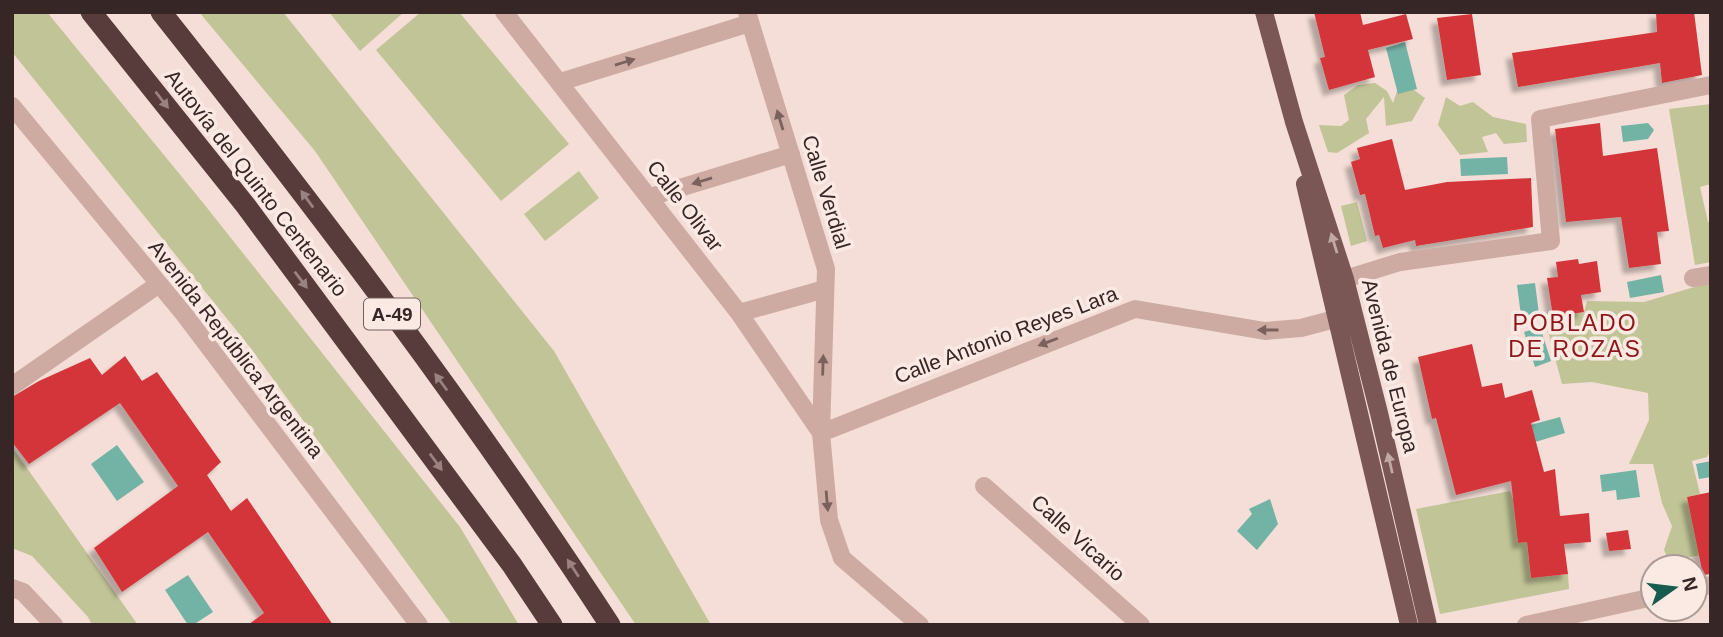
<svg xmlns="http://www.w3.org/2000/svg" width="1723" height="637" font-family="Arial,sans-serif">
<defs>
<filter id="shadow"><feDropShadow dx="-6" dy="6" stdDeviation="2" flood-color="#0004"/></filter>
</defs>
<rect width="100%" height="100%" fill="#f4ded7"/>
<!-- green -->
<path fill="#c1c496" d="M12,12H47L204,204L460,527L519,625H452L249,346L12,52Z
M199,12H283L554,351L711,625H636L315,151Z
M329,12H404L360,51Z
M421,12H459L569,144L501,201L376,50Z
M1375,83L1387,91L1393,103L1397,91L1414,90L1425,98L1412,121L1386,126L1384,97L1366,119L1369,133L1337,153L1328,152L1319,125L1341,126L1349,120L1344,95L1358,85Z
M1446,97L1460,106L1473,102L1493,117L1526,124L1527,142L1504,144L1496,133L1482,137L1488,152L1460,155L1438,125Z
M1711,104V184L1700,187L1708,222H1711V262L1695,265L1669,109Z
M579,171L599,198L545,241L524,214Z
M1357,202L1367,241L1351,246L1341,206Z
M1711,282V450L1707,457L1692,461L1700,494L1687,497L1701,555L1669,561L1664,550L1672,526L1662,503L1653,464H1629L1649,420L1648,393L1592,382L1562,384L1549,335L1540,319L1584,312L1587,301L1644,302Z
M12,447L138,625H92L88,617L32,556L12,548Z
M1510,491L1514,502L1518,543L1527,542L1531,577L1568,574L1569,589L1440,614L1416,509Z"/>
<!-- water -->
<path fill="#73b3a5" d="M1405,42L1417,89L1398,94L1386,48Z
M1648,123L1654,130L1648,139L1623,142L1621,126Z
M1507,157L1508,174L1461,176L1460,159Z
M1661,275L1664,292L1630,298L1627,282Z
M1535,283L1539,314L1521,316L1517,285Z
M1540,327L1551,361L1535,367L1524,332Z
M1560,417L1565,433L1532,443L1527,426Z
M117,445L144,482L117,501L91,464Z
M1711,461V477L1699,479L1696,464Z
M1636,470L1640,497L1617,500L1616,490L1602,492L1600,475Z
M1270,499L1278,524L1257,550L1237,531L1252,514L1249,509Z
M188,575L213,612L193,625H188L165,590Z"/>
<!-- building -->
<path fill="#d3363a" filter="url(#shadow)" d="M1314,12H1360L1363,25L1406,14L1413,39L1368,50L1375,77L1329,90L1320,58L1325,57Z
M1656,12H1694L1702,75L1662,83L1660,63L1518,87L1512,53L1657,32Z
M1472,14L1481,75L1447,80L1437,18Z
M1600,123L1603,156L1657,148L1669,231L1657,232L1661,264L1629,268L1621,217L1566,222L1555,129Z
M1392,139L1405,190L1447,182L1531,178L1533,227L1416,246L1415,240L1383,248L1379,235L1375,236L1365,194L1360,195L1351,162L1360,159L1357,148Z
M1578,259L1579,264L1597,261L1601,292L1581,295L1584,312L1553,317L1547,278L1558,277L1556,262Z
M1472,344L1482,387L1502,383L1505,398L1532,390L1540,420L1531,423L1544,472L1555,469L1560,516L1589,513L1591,542L1564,544L1568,574L1531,578L1527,542L1518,543L1511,481L1456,495L1436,418L1432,419L1418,357Z
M125,356L142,381L157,372L221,462L207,475L231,511L247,498L333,625H248L264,613L208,532L122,592L94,548L178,486L120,403L29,464L12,442V397L39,381L90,358L102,375Z
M1711,492V574L1703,575L1687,497Z
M1628,530L1631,549L1609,551L1606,533Z"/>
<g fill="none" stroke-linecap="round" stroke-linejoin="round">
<!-- minor -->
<path stroke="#cdaaa2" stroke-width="18" d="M504,12L739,313L821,433
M747,12L826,269L821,433L829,520L842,558L920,625
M560,82L750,23
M12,106L184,314L419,625
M650,197L791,154
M1693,278L1711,275
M1345,279L1400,262L1551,241L1540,119L1711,85
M739,313L825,289
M12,386L159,284
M821,433L1135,309L1265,331L1301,328L1335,319
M984,486L1141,625
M12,588L23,592L54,625
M1695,588L1711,585
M1526,625L1653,597"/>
<!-- major -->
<path stroke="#7a5754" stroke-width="18" d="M1264,12L1294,122L1345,279L1379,413L1428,625
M1305,184L1409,625"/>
<!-- highway -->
<path stroke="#583c3b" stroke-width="21" d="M91,12L246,206L512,565L552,625
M161,12C318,210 472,413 610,625"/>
</g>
<!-- one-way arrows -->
<defs><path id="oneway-solid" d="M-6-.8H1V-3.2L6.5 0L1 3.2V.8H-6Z" transform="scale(1.75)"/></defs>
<g fill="#7a615d">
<use href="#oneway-solid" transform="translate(625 62) rotate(-17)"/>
<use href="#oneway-solid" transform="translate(780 120) rotate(-107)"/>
<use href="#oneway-solid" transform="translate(702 181) rotate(163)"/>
<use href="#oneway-solid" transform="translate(1268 330) rotate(180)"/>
<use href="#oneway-solid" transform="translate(1048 342) rotate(159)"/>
<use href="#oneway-solid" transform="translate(823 365) rotate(-88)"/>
<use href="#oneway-solid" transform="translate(827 501) rotate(85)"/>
</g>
<g fill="#99827f">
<use href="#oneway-solid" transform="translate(162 100) rotate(52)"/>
<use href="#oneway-solid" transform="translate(307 199) rotate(-126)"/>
<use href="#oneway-solid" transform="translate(301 280) rotate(53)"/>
<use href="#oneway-solid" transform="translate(441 382) rotate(-126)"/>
<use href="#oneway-solid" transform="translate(436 462) rotate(54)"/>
<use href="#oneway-solid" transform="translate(573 568) rotate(-123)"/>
</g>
<g fill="#c1a8a3">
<use href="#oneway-solid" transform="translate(1334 243) rotate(-107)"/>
<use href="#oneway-solid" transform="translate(1390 463) rotate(-103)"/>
</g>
<g text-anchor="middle" stroke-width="7" stroke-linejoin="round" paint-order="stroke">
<!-- shield labels -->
<rect fill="#fbeae4" stroke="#71615e" stroke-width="2" x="364" y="298.5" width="56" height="31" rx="5"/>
<g font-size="19" font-weight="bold" fill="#362625">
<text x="392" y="321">A-49</text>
</g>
<!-- street labels -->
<g font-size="21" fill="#362625" stroke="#fbeae4">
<text transform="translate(256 183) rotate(52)" y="7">Autovía del Quinto Centenario</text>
<text transform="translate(826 192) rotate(73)" y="7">Calle Verdial</text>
<text transform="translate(685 206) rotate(52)" y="7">Calle Olivar</text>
<text transform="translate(1006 335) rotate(-21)" y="7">Calle Antonio Reyes Lara</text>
<text transform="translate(236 349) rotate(52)" y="7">Avenida República Argentina</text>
<text transform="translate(1390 366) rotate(76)" y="7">Avenida de Europa</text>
<text transform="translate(1078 538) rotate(42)" y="7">Calle Vicario</text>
</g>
<!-- neighbourhood labels -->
<g font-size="23" letter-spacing="2" fill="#8e1619" stroke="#fbeae4">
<text x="1575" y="331">POBLADO<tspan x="1575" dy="26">DE ROZAS</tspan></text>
</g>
</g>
<!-- border -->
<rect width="1723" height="637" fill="none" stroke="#362625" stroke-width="28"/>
<!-- north arrow -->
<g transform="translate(1674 588) rotate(76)"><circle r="33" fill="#fbeae4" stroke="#ac9c98" stroke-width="2"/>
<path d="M0-5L12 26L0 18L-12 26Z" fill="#175c4e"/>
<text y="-10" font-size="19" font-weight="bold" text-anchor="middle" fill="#362625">N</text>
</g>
</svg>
